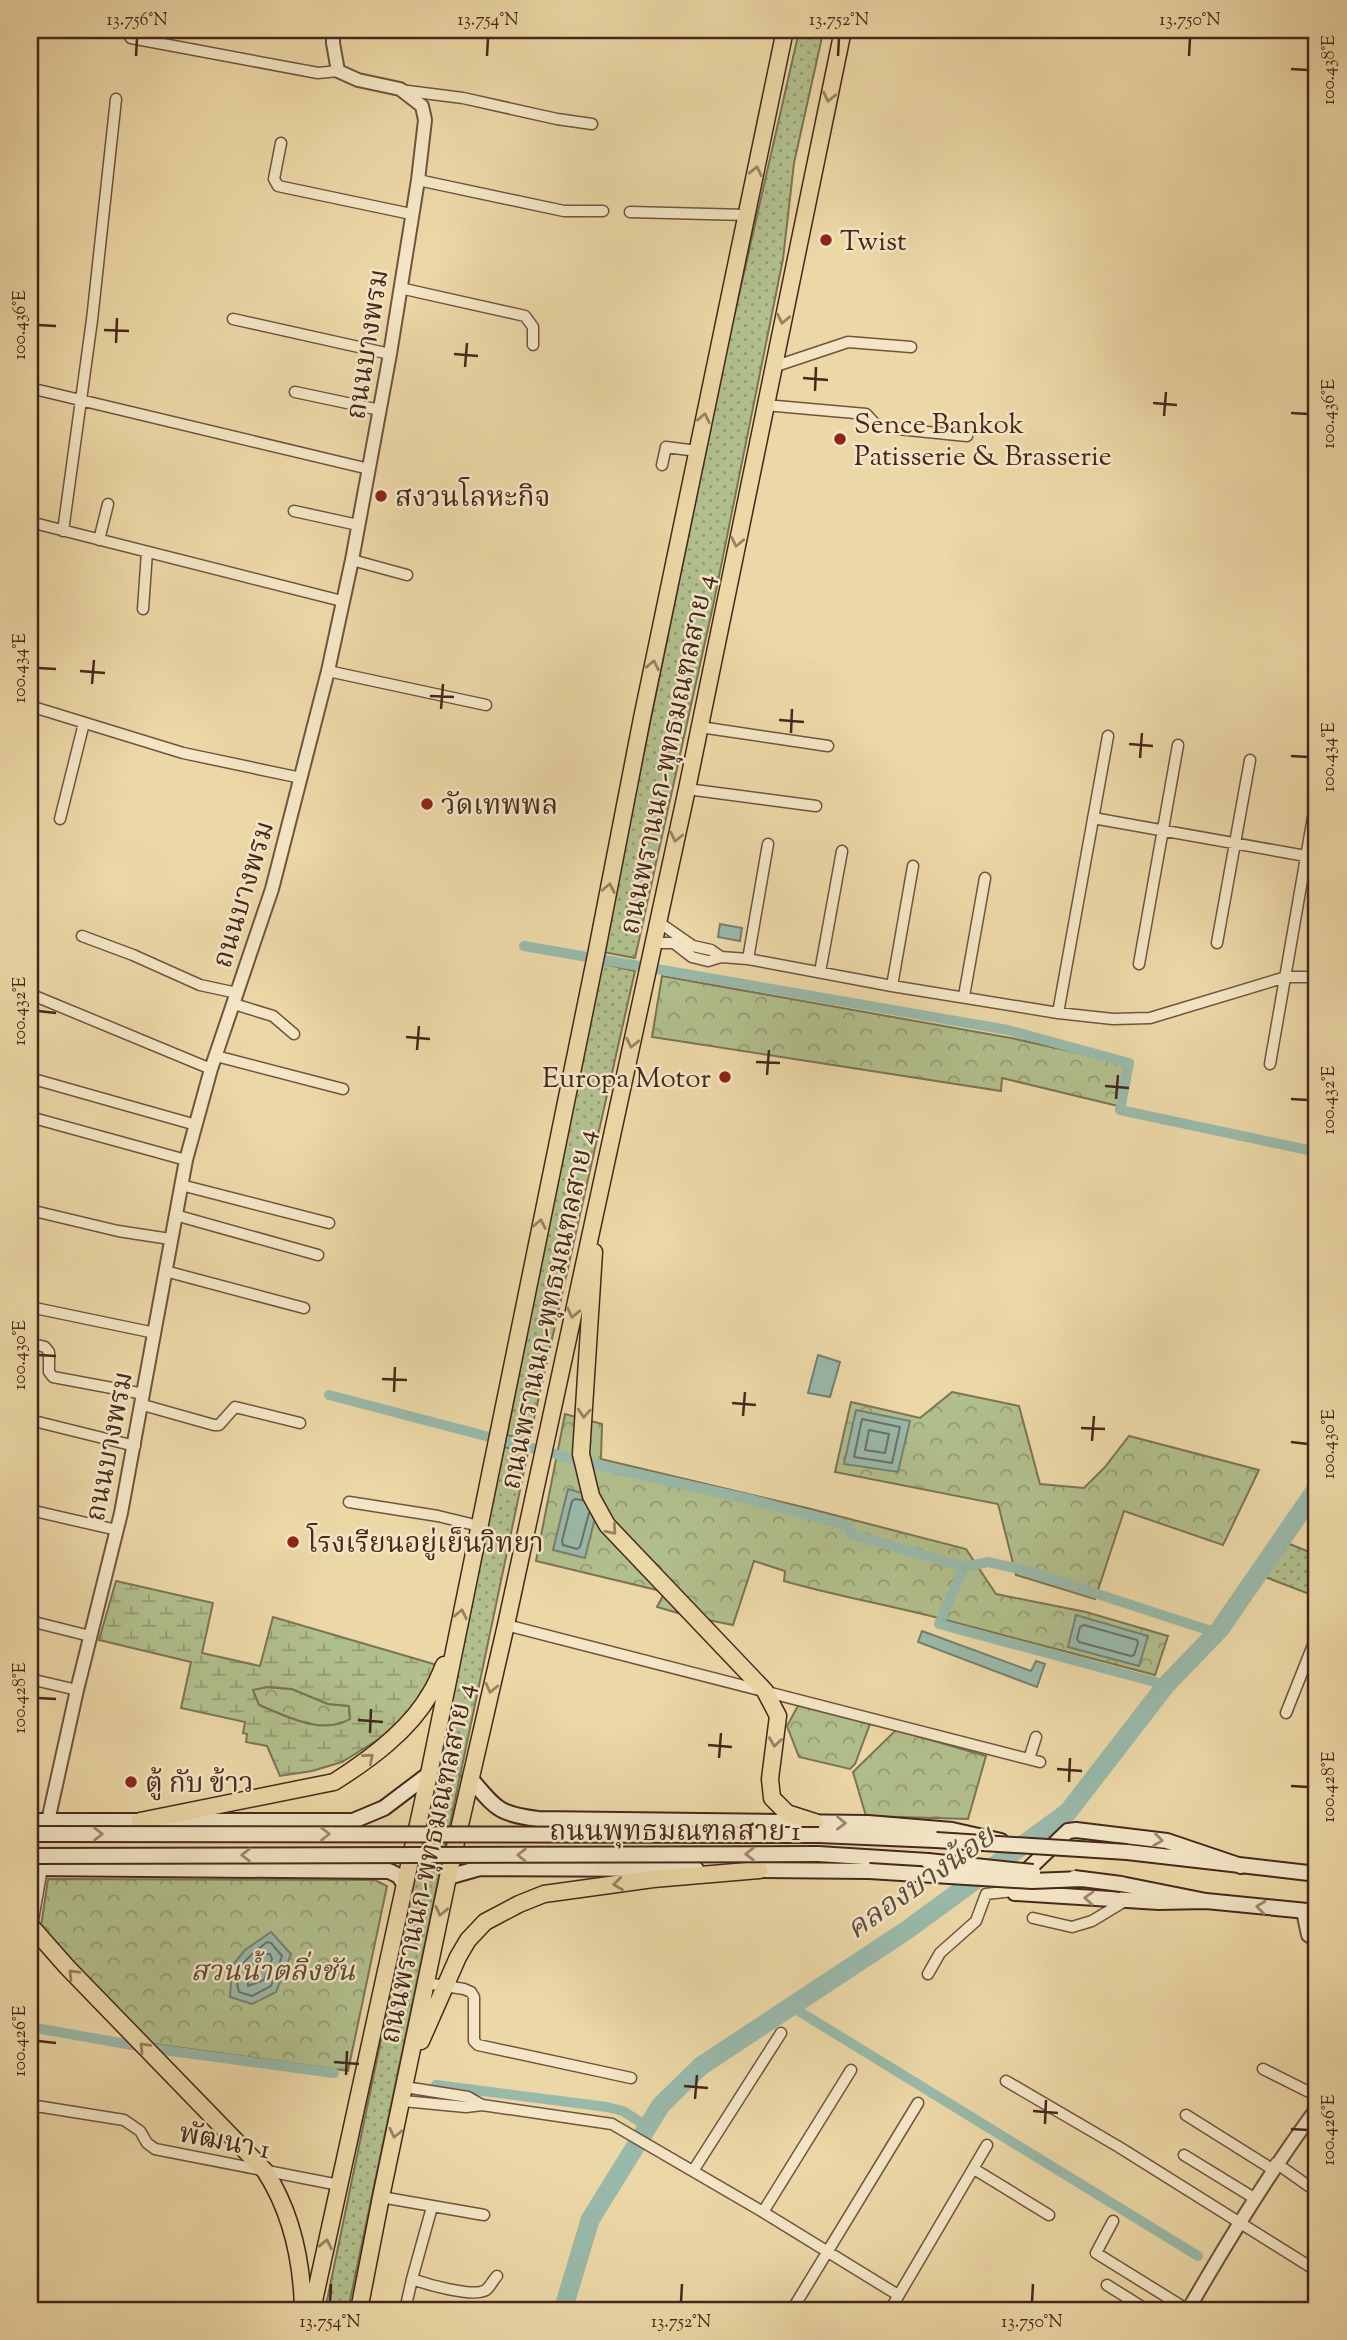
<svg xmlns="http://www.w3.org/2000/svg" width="1347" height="2340" font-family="'Sorts Mill Goudy','Noto Serif Thai',serif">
<defs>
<pattern id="grass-dots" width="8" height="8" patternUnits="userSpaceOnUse" patternTransform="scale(1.75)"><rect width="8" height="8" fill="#b1bf8c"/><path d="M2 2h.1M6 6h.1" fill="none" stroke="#929b72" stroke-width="1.8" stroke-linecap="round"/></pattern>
<pattern id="forest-crowns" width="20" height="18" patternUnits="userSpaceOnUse" patternTransform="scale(1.75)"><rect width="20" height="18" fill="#b1bf8c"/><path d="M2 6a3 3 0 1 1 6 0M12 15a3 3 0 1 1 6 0" fill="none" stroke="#929b72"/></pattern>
<pattern id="wetland-marsh" width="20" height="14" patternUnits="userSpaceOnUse" patternTransform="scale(1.75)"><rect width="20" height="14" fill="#b1bf8c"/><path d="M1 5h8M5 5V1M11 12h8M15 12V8" fill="none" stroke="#929b72"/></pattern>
</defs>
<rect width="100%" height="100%" fill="#ecd7a6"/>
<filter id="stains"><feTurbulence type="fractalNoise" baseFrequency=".00286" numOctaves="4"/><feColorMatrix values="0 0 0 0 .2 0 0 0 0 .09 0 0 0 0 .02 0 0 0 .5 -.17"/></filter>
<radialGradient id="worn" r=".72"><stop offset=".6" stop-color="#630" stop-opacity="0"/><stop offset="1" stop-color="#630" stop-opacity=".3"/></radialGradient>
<!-- grass -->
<path fill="url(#grass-dots)" stroke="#7b7454" stroke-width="2" d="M804,30H820L822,37L794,163L783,259L713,606L635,958L603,952L728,343L797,40Z
M600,963L635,971L529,1441L507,1435Z
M504,1447L528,1452L348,2310H325Z
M1287,1543L1317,1555V1597L1265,1577Z"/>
<!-- forest -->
<path fill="url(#forest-crowns)" stroke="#7b7454" stroke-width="2" d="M662,976L1011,1038L1128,1064L1118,1106L1002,1078L1001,1091L652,1037Z
M952,1392L1019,1406L1040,1484L1084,1488L1105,1467L1129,1436L1259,1470L1223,1545L1124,1511L1095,1599L1016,1575L998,1504L835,1472L851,1402L920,1418Z
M565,1414L602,1424L601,1459L811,1509L966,1549L996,1594L1086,1612L1168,1636L1155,1675C1084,1657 1013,1637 942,1619C889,1605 836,1596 784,1581L785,1571L754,1561L733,1625L688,1616L657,1607L665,1592L536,1561Z
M267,1687L292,1689L328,1704L349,1706L350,1719C322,1736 286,1716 259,1705L252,1689Z
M799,1704L870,1724L855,1764L850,1769L799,1757L787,1726Z
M896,1730L986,1756L968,1819L866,1816L853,1772Z
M48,1879L375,1880L387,1886L348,2071L139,2042L40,1933Z"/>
<!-- wetland -->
<path fill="url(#wetland-marsh)" stroke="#7b7454" stroke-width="2" fill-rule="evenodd" d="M116,1581L213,1603L202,1653L260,1666L273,1617L437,1665L430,1696L379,1739L342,1762L312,1771L280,1776L267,1746L246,1742L247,1734L243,1733L245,1722L181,1708L191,1662L99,1640ZM267,1687L292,1689L328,1704L349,1706L350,1719C322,1736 286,1716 259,1705L253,1690Z"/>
<!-- water -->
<path fill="#99b9aa" stroke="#777f71" stroke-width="2" d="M720,924L742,928L740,941L718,937Z
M818,1355L840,1362L830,1397L808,1393Z
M856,1410L910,1421L898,1472L844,1464Z
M568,1489L600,1498L585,1558L553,1550Z
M1076,1615L1148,1636L1139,1666L1068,1647Z
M922,1631L1031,1671L1036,1661L1045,1664L1037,1687L918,1642Z
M271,1932L291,1954L276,1992L252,2004L230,1997L232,1966L245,1950Z"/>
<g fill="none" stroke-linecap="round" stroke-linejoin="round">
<!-- shore -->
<path stroke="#6f7063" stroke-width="2" d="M862,1419L900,1427L892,1463L854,1457Z
M869,1430L889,1434L885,1453L865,1450Z
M582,1500L575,1499L572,1501L562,1541L563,1545L577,1549L580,1547L589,1513
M1084,1625L1137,1640L1138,1643L1134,1655L1131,1656L1079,1642L1077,1639L1080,1627Z
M267,1942L271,1943L282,1956L271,1986L252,1996L239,1992C231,1969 250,1955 267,1942Z
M266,1954H270L272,1959L264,1980L248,1986L247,1972L255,1962Z"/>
<!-- canal -->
<path stroke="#99b9aa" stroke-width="10" d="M524,946L1008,1030L1129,1063L1120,1110L1317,1152
M329,1395L593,1464L753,1500L849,1526L850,1534L964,1567L939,1624L1166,1685
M964,1567L988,1562L1024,1570L1217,1633
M792,2007L1198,2256
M30,2027L149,2048L334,2073
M436,2085L607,2107L623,2111L648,2127
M30,2306L47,2310"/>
<!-- river -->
<path stroke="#99b9aa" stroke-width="19" d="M563,2310L590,2220L661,2105L701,2066L907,1930L1068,1812L1166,1685L1220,1629L1317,1488"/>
<!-- minor casing -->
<g stroke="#6f543e" stroke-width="13">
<path id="minor" d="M125,30L131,38L318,73L338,71
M400,90L463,98L557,119L592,124
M281,143L274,179L278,186L411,214
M418,180L564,211H603
M630,212L747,215
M400,288L525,316L533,327V345
M233,319L390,354
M773,367L848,342L911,347
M30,388L369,469
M295,392L380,410
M765,405L866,414L878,427L967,436
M662,465L666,447L697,451
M294,511L358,525
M30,522L342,601
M63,531L92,320L116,99
M99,540L108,504
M352,560L407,575
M143,609L147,552
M328,671L486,705
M30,706L183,753L301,778
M700,727L828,746
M687,789L816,806
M1093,818L1317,858
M60,819L84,723
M657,921L693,946L711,950L721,957
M82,936L133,955L200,985L237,993
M653,943H674L692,957L708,961L721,957L748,959L892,986L1058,1013L1113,1019L1150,1018L1286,977H1317
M1217,943L1250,760
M748,959L768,844
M1139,964L1178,745
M820,972L842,851
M892,986L913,866
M30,994L211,1069
M964,996L985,878
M234,1004L273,1016L294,1034
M1058,1013L1108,736
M216,1056L343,1089
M1270,1064L1317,794
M30,1078L196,1125
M30,1117L186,1160
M181,1185L329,1223
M30,1210L118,1231L170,1239
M175,1215L318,1255
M165,1271L304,1308
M30,1307L155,1333
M30,1343L45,1347L49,1352V1372L53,1377L144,1394
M143,1405L214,1425H219L235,1407L300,1423
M30,1420L135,1446
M349,1502L438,1516L479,1526
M30,1510L117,1530
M30,1621L90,1636
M506,1625L1040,1762
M30,1679L77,1690
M1286,1713L1317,1635
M1029,1759L1036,1737
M1033,1918L1072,1927L1092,1921L1125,1901
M30,1937L42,1868
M928,1974L940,1953L976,1921L986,1894L1013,1891
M426,1983L464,1989L471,1992L474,1997V2041L478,2045L631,2078
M1263,2069L1317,2096
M1006,2081L1119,2147L1317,2271
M403,2101L466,2107L482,2105L468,2097L405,2087
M30,2105L124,2120L140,2131L147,2143L155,2149L339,2185
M482,2105L612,2124L763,2212L898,2295
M1186,2115L1272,2169
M1184,2155L1254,2198
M1276,2163L1317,2192
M974,2169L1049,2215
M693,2171L781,2033
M381,2197L484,2215
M432,2207L412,2279C426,2284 473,2298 486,2290C490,2287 493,2280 497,2276
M763,2212L851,2070
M1113,2221L1096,2253L1188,2310
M1107,2285L1147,2310
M405,2310L412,2279
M630,2310L631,2309
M792,2310L918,2103
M890,2310L987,2145"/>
</g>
<!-- tertiary casing -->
<g stroke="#6f543e" stroke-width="16">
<path id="tertiary" d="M48,1821L77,1690L121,1513L186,1160L211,1069L272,889L328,671L352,560L390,354L418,180L425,120L422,106L400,89L358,80L338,71L333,43V30
M1303,1911L1308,1935L1317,1941
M1188,2310C1228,2240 1269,2173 1317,2108"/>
</g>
<!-- secondary casing -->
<g stroke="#45281c" stroke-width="18">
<path id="secondary" d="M470,1778C496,1808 497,1814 538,1819L868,1823L952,1830L1001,1841
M30,1821H353L384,1808L429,1774
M819,1835L936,1840
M1127,1852L1317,1874
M818,1854L928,1861
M30,1868L389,1871L399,1876L404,1884
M748,1870L869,1871
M448,1877L480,1868L696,1869
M1121,1884L1206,1901L1317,1912
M1206,1901L1159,1902L1015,1893L1012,1885L1068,1831L1076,1830L1167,1841L1241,1866"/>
</g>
<!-- primary casing -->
<g stroke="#45281c" stroke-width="19">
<path id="primary" d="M594,1252L581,1454L591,1496L607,1525L765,1691L778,1716L770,1779L772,1798L787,1813L815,1822
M140,1821L334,1782C369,1760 409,1731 430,1694C436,1685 440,1675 444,1665
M30,1925L67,1967L265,2171C292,2213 302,2260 303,2310
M421,2041L458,1957L468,1940L485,1922L519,1904L544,1894L653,1879L759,1870
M312,2310L429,1774L596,955L642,718L785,30
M359,2310L381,2197L448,1877L506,1625L687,789L843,30"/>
</g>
<!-- minor -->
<use href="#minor" stroke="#f3e5c5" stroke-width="10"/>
<!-- tertiary -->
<use href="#tertiary" stroke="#f3e5c5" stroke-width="12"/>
<!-- secondary -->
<use href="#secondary" stroke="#f3e5c5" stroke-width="14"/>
<!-- primary -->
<use href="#primary" stroke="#ecd7a6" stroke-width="16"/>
<!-- secondary-bridge casing -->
<g stroke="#45281c" stroke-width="18" stroke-linecap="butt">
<path id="secondary-bridge" d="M30,1834L819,1835
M936,1840L1127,1852
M30,1856L818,1854
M928,1861L1033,1872
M869,1871L1032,1881L1082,1879
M1074,1878L1121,1884"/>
</g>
<!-- secondary-bridge -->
<use href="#secondary-bridge" stroke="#f3e5c5" stroke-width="14"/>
</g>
<!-- one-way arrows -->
<defs><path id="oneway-chevron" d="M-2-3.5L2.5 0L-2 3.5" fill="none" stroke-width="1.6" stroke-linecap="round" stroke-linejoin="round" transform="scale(1.75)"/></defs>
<g stroke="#988061">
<use href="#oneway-chevron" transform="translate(829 97) rotate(102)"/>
<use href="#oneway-chevron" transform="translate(756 171) rotate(-78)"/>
<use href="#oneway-chevron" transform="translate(783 319) rotate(102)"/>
<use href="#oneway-chevron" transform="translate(704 418) rotate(-78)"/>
<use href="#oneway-chevron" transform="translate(737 542) rotate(101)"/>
<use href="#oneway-chevron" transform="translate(653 665) rotate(-78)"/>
<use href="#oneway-chevron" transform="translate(676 837) rotate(103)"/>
<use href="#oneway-chevron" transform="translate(609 888) rotate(-79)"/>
<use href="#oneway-chevron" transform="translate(632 1043) rotate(102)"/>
<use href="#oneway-chevron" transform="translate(540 1224) rotate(-79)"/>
<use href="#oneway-chevron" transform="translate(573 1313) rotate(102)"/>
<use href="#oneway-chevron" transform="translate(584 1413) rotate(94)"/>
<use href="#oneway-chevron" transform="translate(612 1530) rotate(49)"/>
<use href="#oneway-chevron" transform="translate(461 1614) rotate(-78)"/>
<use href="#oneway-chevron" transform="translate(491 1688) rotate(103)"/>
<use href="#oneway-chevron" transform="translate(775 1742) rotate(98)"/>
<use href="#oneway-chevron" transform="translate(369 1758) rotate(-40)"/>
<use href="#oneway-chevron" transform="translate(618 1884) rotate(172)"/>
<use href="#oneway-chevron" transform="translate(441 1911) rotate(102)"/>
<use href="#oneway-chevron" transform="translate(73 1974) rotate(-134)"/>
<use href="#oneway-chevron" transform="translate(144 2047) rotate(-134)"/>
<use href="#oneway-chevron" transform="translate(395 2133) rotate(103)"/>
<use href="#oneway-chevron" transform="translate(326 2244) rotate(-78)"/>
</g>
<g stroke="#9c8670">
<use href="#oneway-chevron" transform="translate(841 1823) rotate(1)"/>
<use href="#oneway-chevron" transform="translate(98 1834)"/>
<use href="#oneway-chevron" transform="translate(325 1834)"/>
<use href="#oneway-chevron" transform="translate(1158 1840) rotate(8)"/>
<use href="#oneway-chevron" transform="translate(750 1854) rotate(180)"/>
<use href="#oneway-chevron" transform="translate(246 1855) rotate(180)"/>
<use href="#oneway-chevron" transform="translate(522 1855) rotate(180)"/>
<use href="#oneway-chevron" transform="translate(1089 1898) rotate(-176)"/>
<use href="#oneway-chevron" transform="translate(1261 1907) rotate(-174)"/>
</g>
<!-- ticks -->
<path fill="none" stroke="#45281c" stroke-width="2.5" d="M136,56L137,38M487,56L488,38M838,56L839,38M1189,56L1190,38M1291,69L1308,70M38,325L56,326M104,330L129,331M116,343L117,318M454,354L478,356M465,367L467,343M803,378L828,380M815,391L816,367M1153,403L1177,405M1291,413L1308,414M1164,416L1166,392M38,668L56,669M80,671L105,673M92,684L94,660M430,696L454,697M441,709L443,684M779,720L804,722M791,733L792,709M1129,744L1153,746M1291,756L1308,757M1140,758L1142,733M38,1011L56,1013M406,1037L430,1039M417,1050L419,1026M756,1062L780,1063M767,1075L769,1050M1105,1086L1129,1088M1116,1099L1118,1075M1291,1099L1308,1100M38,1355L56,1356M382,1379L407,1380M394,1392L395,1367M732,1403L756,1405M743,1416L745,1392M1081,1428L1105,1429M1092,1441L1094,1416M1291,1442L1308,1444M38,1698L56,1699M358,1720L383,1722M370,1733L371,1709M708,1745L732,1747M719,1758L721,1733M1057,1769L1082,1771M1069,1782L1070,1758M1291,1786L1308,1787M38,2041L56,2043M334,2062L359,2064M346,2075L347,2051M684,2086L708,2088M695,2099L697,2075M1033,2111L1058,2113M1045,2124L1046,2100M1291,2129L1308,2130M330,2302L331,2284M681,2302L682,2284M1032,2302L1033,2284"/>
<!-- markers -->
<g fill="#8f2418" stroke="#f3e5c5" stroke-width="2.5">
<circle cx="826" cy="240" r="7"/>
<circle cx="840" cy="439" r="7"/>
<circle cx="381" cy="496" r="7"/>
<circle cx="427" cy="804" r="7"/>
<circle cx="725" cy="1077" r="7"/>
<circle cx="293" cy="1542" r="7"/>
<circle cx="131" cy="1782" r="7"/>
</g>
<g text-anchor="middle" stroke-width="5" stroke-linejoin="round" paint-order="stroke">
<!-- poi labels -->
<g font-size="28" fill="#45281c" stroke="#f3e5c5" text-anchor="start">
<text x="840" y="250">Twist</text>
<text x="854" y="433">Sence Bankok<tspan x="854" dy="32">Patisserie &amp; Brasserie</tspan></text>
<text x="395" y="506">สงวนโลหะกิจ</text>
<text x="441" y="814">วัดเทพพล</text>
<text x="711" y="1087" text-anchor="end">Europa Motor</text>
<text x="307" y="1552">โรงเรียนอยู่เย็นวิทยา</text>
<text x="145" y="1792">ตู้ กับ ข้าว</text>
</g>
<!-- street labels -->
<g font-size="28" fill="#45281c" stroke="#f3e5c5">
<text transform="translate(366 344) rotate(-81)" y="10">ถนนบางพรม</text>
<text transform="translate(666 754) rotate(-78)" y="10">ถนนพรานนก-พุทธมณฑลสาย 4</text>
<text transform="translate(242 894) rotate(-73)" y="10">ถนนบางพรม</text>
<text transform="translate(547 1309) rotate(-78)" y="10">ถนนพรานนก-พุทธมณฑลสาย 4</text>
<text transform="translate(108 1446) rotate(-79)" y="10">ถนนบางพรม</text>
<text x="675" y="1840">ถนนพุทธมณฑลสาย 1</text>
<text transform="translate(426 1863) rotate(-78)" y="10">ถนนพรานนก-พุทธมณฑลสาย 4</text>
<text transform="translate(225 2140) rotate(11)" y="10">พัฒนา 1</text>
</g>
<!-- park labels -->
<g font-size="28" font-style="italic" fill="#5b4632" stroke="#f3e5c5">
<text x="273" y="1980">สวนน้ำตลิ่งชัน</text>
</g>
<!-- water labels -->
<g font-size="30" font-style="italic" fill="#5a4c40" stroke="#f3e5c5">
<text transform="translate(920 1882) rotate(-35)" y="10">คลองบางน้อย</text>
</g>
</g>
<!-- margin -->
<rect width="1347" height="2340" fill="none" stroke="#ecd7a6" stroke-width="77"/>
<rect x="38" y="38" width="1270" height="2264" fill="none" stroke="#45281c" stroke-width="2.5"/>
<g font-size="18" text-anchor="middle" fill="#45281c">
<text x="137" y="25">13.756°N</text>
<text x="488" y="25">13.754°N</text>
<text x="839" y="25">13.752°N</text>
<text x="1190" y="25">13.750°N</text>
<text transform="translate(1328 70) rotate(-90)" y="6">100.438°E</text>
<text transform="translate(19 325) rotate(-90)" y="6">100.436°E</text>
<text transform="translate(1328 414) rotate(-90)" y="6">100.436°E</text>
<text transform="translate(19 668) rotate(-90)" y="6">100.434°E</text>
<text transform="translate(1328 757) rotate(-90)" y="6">100.434°E</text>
<text transform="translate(19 1011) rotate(-90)" y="6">100.432°E</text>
<text transform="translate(1328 1100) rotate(-90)" y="6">100.432°E</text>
<text transform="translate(19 1355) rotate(-90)" y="6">100.430°E</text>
<text transform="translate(1328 1444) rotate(-90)" y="6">100.430°E</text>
<text transform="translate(19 1698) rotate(-90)" y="6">100.428°E</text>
<text transform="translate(1328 1787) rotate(-90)" y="6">100.428°E</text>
<text transform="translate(19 2041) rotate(-90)" y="6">100.426°E</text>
<text transform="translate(1328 2130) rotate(-90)" y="6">100.426°E</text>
<text x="330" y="2327">13.754°N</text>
<text x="681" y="2327">13.752°N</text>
<text x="1032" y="2327">13.750°N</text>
</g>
<rect width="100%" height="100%" filter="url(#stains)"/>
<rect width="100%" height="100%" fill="url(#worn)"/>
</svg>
